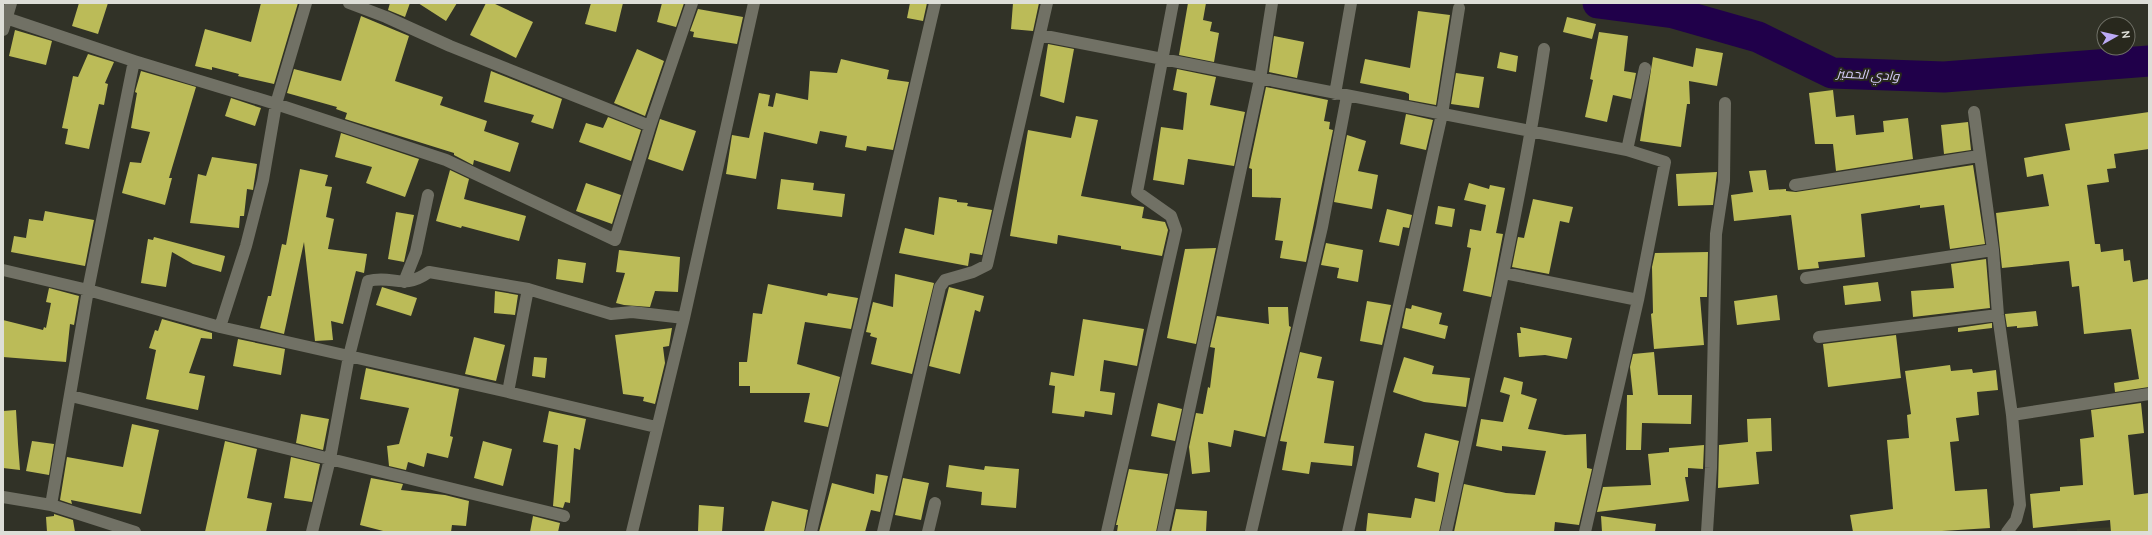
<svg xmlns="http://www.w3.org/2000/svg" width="2152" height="535" font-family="Cabin,Cairo,sans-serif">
<rect width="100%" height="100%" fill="#313227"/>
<!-- built -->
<path fill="#393a28" d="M2135,526L2136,532H2077V529Z"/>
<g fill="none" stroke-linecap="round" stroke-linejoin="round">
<!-- river -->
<path stroke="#20004a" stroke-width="31" d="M1598,3L1674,13L1758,37L1832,73L1944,77L2149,61"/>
</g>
<!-- building -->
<path fill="#bbbb58" d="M79,3H108L98,34L72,26Z
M261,3H298L274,84L238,76L239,74L212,67V70L195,66L205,29L251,42Z
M390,3H410L405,17L388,10Z
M418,3H457L446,21Z
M486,3H493L533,22L516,58L470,35Z
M591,3H623L616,32L585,24Z
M662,3H684L676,27L657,22Z
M910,3H927L923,21L907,18Z
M1013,3H1039L1033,31L1011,29Z
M1188,3H1206L1203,20L1212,22L1210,31L1219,33L1214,62L1179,55Z
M698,9L743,17L737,44L693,37L694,32L690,31Z
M1418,11L1450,15L1436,105L1409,100V94L1405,92L1360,83L1365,59L1410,68Z
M361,16L409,36L395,81L443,97L440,105L487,121L484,131L519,143L510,172L474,160L473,165L454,155V153L345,119L347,113L336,109L337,107L287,93L294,69L341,81Z
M1567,17L1596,24L1592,39L1563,32Z
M15,30L52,41L46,65L9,56Z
M1599,32L1628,36L1624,71L1636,73L1631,99L1613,95L1607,122L1585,117L1593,80L1590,79Z
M1274,36L1304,42L1297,78L1269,72Z
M1048,44L1074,49L1064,103L1040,96Z
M1696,48L1723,53L1717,86L1689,81L1690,104H1687L1681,147L1640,141L1653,57L1693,67Z
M637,49L664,61L645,116L614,103Z
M1500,52L1518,56L1516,72L1497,68Z
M88,54L114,62L105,83L108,84L104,105L99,104L89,149L65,144L68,129L62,128L73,76L78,77Z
M841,59L889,70L887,79L909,82L893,150L867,146L866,151L845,147L847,136L820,131L817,144L764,132L756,179L726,174L732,135L749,138L759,93L770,95L768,106L773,107L776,93L808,100L810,71L837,73Z
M1177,69L1216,77L1210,105L1245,112L1234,166L1188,159L1184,185L1153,180L1161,127L1183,130L1187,93L1173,90Z
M141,71L196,87L169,178H172L165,205L122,193L130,162L141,163L150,132L131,128L137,93L135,92Z
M491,71L562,99L553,129L531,122L534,115L484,102Z
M1456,73L1484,77L1479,108L1451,104Z
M1266,87L1328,100L1324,121L1330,122L1329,129L1333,130L1306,262L1280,258L1283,241L1275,240L1281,198L1252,197V169L1249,168Z
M1833,90L1836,117L1854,115L1856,135L1884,132L1883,121L1908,118L1913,159L1836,171L1833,144H1815L1809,93Z
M231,98L261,108L255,126L225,116Z
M2149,112V149L2114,154L2116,168L2107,169L2109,182L2087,185L2095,244H2100L2101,252L2123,249L2124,261L2130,260L2133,282L2149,279V387L2115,392L2114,383L2139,379L2131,329L2084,334L2079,286L2072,287L2069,261L2002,268L1996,213L2049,206L2043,174L2027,177L2024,158L2070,150L2065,124Z
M1406,114L1433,120L1426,150L1400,144Z
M1076,116L1098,120L1081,196L1144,207L1142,218L1165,222L1168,230L1162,256L1121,249V246L1058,235L1057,244L1010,236L1028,130L1071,138Z
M608,117L641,130L631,161L579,142L586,123L603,128Z
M660,119L696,131L683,171L648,159Z
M1968,122L1971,150L1944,154L1941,125Z
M341,133L419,159L405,197L366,183L372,167L335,157Z
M1347,135L1366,141L1358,171L1378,175L1372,209L1334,202Z
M212,157L257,164L253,190L247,189L244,216H240L239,228L190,223L198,174L206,176Z
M1973,165L1985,244L1950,249L1944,205L1920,208V205L1861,214L1865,257L1818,262L1819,268L1798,270L1791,215L1734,221L1731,195L1753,192L1749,171L1766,170L1769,190L1786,189V191L1796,192Z
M300,169L328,175L325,186L332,187L326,217L334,219L328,249L367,254L364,273L356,271L343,324L331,321L333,340L315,341L304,242L284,334L260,328L268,296H271L282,244L286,245Z
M450,170L469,179L464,199L526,216L519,241L462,226L461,228L436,221Z
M1717,172L1713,205L1678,206L1676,174Z
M781,179L814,183L813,190L845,194L842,217L777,209Z
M586,183L621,195L612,224L576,211Z
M1469,183L1489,189L1490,185L1505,188L1496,233L1503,234L1491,297L1463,291L1471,248L1467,247L1470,229L1481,231L1486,205L1464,200Z
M939,197L957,200V202L968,203L967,206L992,210L982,255L970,253L968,266L899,253L905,228L934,235Z
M1533,199L1573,207L1569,223L1560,221L1549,274L1512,267L1518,237L1524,238Z
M1438,206L1455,209L1452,227L1435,224Z
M1387,209L1412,215L1409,228L1403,227L1399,246L1379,242Z
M45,211L94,220L85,266L11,252L14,236L26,238L29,219L43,221Z
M396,212L414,215L404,262L388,259Z
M154,237L225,256L221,272L193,264L172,252L166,287L141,283L148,239L153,240Z
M1326,243L1363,250L1358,282L1337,278L1339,268L1321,265Z
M1216,248L1196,344L1167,338L1185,249Z
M619,250L680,257L678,292L655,291L650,307L624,305L616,303L625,273L616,272Z
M1708,252L1707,297H1700L1704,345L1654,349L1651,314L1653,313L1652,267L1655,253Z
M558,259L586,263L583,283L556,279Z
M1986,259L1990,308L1913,317L1911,291L1954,288L1951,264Z
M895,274L934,283L912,374L871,364L877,338L870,336L871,333L866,332L873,302L893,307Z
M1878,282L1881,301L1845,305L1843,286Z
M768,284L827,296L828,293L858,298L851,329L805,322L797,364L840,377L828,427L804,422L810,393H750V386H739V362H747L753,313L762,314Z
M382,287L417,298L411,316L376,305Z
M949,287L984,296L980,312L975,310L960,374L929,366Z
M49,288L79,296L74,325L70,324L66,362L3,357V320L43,330L44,327L46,328L51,303L46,302Z
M495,291L518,295L515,315L494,313Z
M1777,295L1780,320L1737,325L1734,301Z
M1367,301L1391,305L1382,345L1360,341Z
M1412,305L1442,313L1439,324L1448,326L1445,339L1402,328L1406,308L1411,309Z
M1268,307H1288L1289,326L1291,327L1265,437L1234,430L1231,447L1208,442L1210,472L1192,474L1189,447L1196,413L1203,414L1208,387L1210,388L1215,348L1210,347L1217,316L1269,324Z
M2036,311L2038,326L2017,328V326L2007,327L2005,314Z
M162,319L212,333V339L201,338L189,373L205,376L198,410L146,399L156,350L149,348L155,330L158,331Z
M1083,319L1144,329L1137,366L1104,360L1100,391L1115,393L1112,415L1085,411L1084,417L1052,413L1055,386L1049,385L1051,372L1074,376Z
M1992,323V328L1958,332V328Z
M1520,327L1572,338L1567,359L1545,355L1519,357L1517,333H1521Z
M672,328L669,346L663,347L665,363L655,404L643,401L644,397L623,394L615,335Z
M1896,335L1901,378L1828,387L1823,344Z
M474,337L505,345L496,381L465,374Z
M238,339L285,349L281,375L233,366Z
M1300,352L1322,357L1317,378L1334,381L1324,443L1354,446L1352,466L1311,462L1309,474L1282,470L1287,442L1280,441Z
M1654,352L1658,395H1692L1691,424L1642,423L1641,450H1626L1627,395H1633L1630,367L1633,354Z
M534,357L547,358L545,378L532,376Z
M1404,357L1434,366L1432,374L1470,378L1466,407L1424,402L1393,392Z
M1950,365L1951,371L1972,369L1973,373L1996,370L1998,390L1977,392L1979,415L1956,418L1959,441L1950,442L1955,491L1987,489L1990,528L1926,532H1853L1850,515L1893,509L1887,440L1909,438L1907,415L1911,414L1905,371Z
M366,368L459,389L450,436L453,437L448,458L427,453L424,467L408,462L406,470L389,466L387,446L399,444L409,408L360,399Z
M1504,377L1523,382L1521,394L1537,399L1528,429L1565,435L1586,434L1587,468L1592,469L1579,525L1555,522L1554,532H1454L1464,484L1506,493L1535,495L1546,451L1502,446V451L1476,446L1481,419L1503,422L1510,395L1500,392Z
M1158,403L1182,409L1175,441L1151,436Z
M2141,403L2144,433L2128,435L2134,495L2149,493V532H2111L2110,520L2033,528L2030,494L2060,491V487L2083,485L2080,439L2094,437L2091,410Z
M16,410L18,444L20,470L3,468V411Z
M549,411L586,419L580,450L574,448L570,503L565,502L563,508L553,506L558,445L543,442Z
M301,414L329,419L323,450L296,443Z
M1771,418L1772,451L1756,452L1759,484L1718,488L1719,445L1748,442L1747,419Z
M132,424L159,430L141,514L71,500L72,504L60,500L67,457L123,467Z
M1425,433L1459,441L1439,532H1366L1368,513L1411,518L1415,498L1435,502L1439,473L1417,467Z
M32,441L54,444L49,475L26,471Z
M225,441L257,449L247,498L272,503L266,532H205Z
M483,441L512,449L503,486L474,478Z
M1704,445L1703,469L1688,468V477H1685L1689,501L1597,512L1603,487L1651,485L1648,454L1669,452V448Z
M291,457L320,464L312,502L284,498Z
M949,465L984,470L985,466L1019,469L1016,508L981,505L982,492L946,487Z
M1129,469L1168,474L1156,532H1117L1118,525H1116Z
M876,474L888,476L880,512L871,510L865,532H819L832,483L874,494Z
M371,478L403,484L401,490L445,495L469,501L466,526L452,525L451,532H387L360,525Z
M903,478L929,483L921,520L895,515Z
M772,501L808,510L804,532H764Z
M699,505L724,507L722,532H698Z
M1176,509L1207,511L1206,532H1171Z
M54,514L73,520L75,532H47L46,517L54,516Z
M533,516L560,523L558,532H530Z
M1601,516L1656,524L1655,532H1602Z"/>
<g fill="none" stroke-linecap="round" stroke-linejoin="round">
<!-- street -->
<path stroke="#717165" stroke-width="12" d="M349,3L386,17L450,46L650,126
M6,18L134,61L88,290L51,505
M3,30L11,3
M1040,35L1627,150L1665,162L1638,300L1585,532
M134,61L276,104L446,160L615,240L650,126L692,3
M1335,94L1351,3
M1974,112L1993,250L1998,315L2012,415L2020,505L2016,520L2007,532
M1627,150L1645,68
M1795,185L1979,156
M3,270L88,290L220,327L246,246L263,180L276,104L306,3
M1504,273L1638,300
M1806,278L1993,250
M404,282L416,252L428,195
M220,327L508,392L528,289
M1819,337L1998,315
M508,392L656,427
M71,396L564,516
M2012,415L2149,394
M3,497L51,505L135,532
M312,532L330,459L349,356L368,281C393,274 402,291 429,272L528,289L611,314L632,312L684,318
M632,532L684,318L754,3
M811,532L935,3
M883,532L940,287L945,280L973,272L987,265L1047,3
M928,532L935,503
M1107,532L1176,230L1171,216L1137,192L1173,3
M1163,532L1260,79L1272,3
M1251,532L1322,227L1347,96
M1348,532L1442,114L1459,8
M1446,532C1482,371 1520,211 1544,49
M1707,532L1711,468L1716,234L1724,181L1725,103"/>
</g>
<g text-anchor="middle" stroke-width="4" stroke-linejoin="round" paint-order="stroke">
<!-- water labels -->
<g font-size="13" font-style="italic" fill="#d5ccf8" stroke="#28281d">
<text transform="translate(1868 74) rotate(3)" y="5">وادي الحميز</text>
</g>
</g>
<!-- border -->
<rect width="2152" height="535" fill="none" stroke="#ddded7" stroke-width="8"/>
<!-- north arrow -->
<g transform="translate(2116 36) rotate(82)"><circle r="19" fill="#28281d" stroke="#707167"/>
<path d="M0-3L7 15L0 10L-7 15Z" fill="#bbaaf6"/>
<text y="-6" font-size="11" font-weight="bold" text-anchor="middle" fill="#ddded7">N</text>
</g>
</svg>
